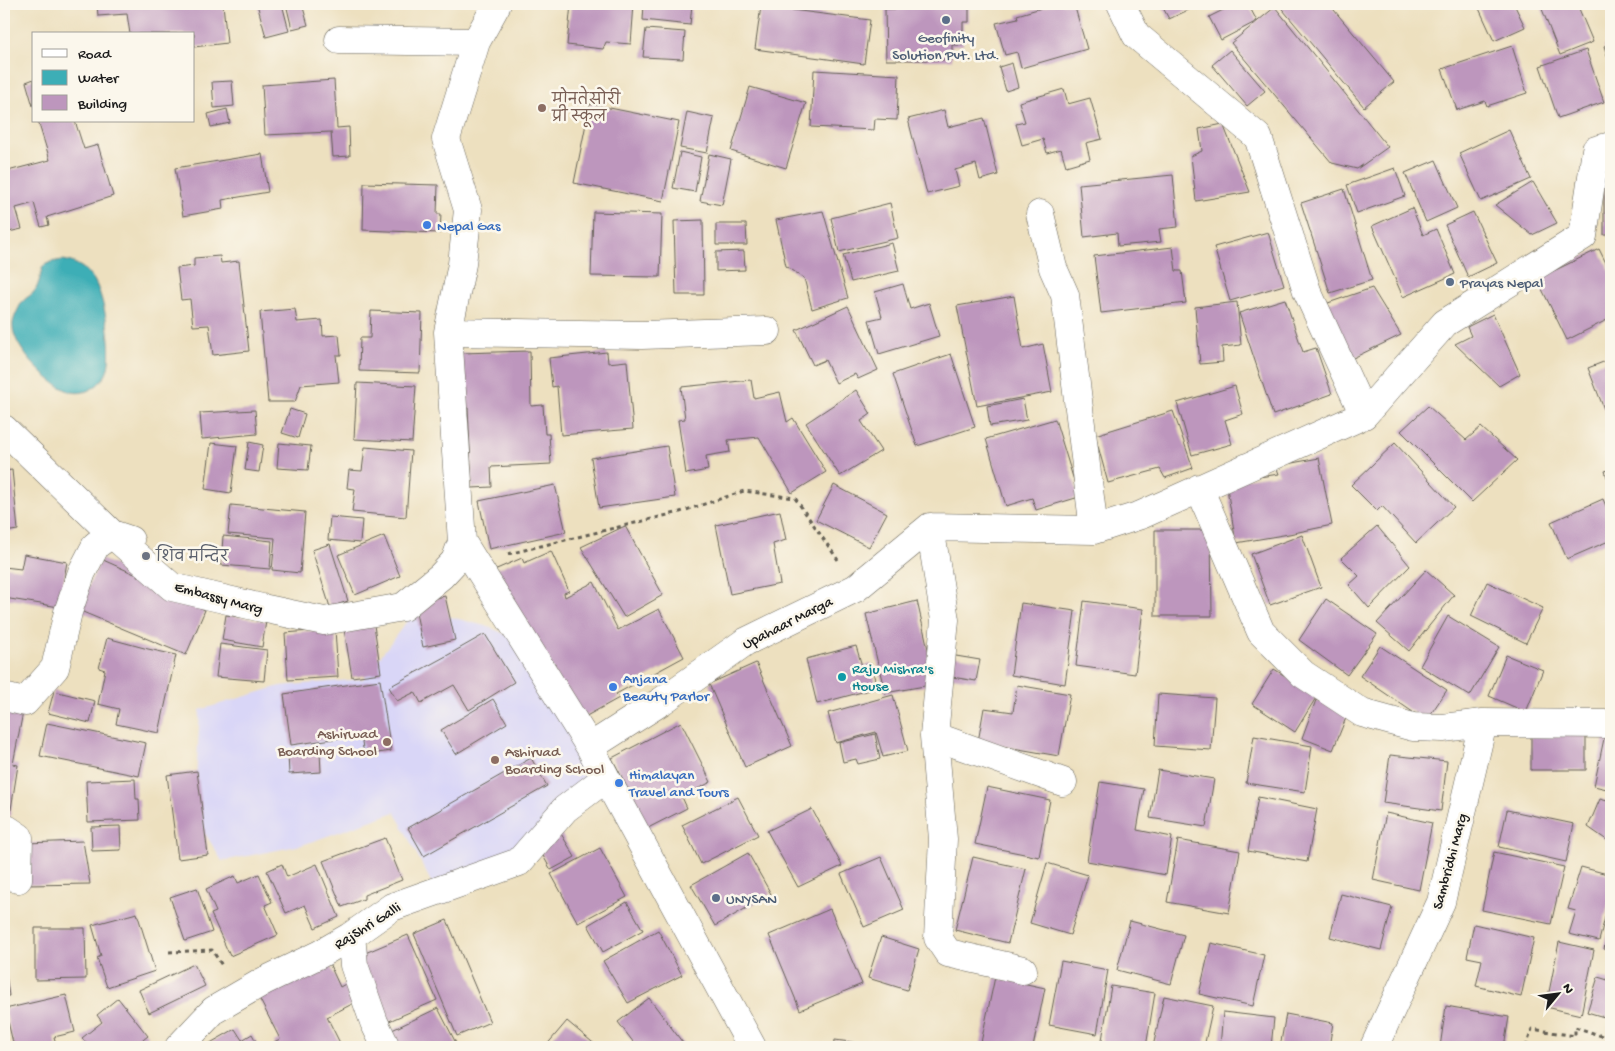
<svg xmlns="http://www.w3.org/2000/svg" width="1615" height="1051" font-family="'Gochi Hand','Playpen Sans Deva',sans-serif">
<rect width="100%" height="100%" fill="#fbf7ec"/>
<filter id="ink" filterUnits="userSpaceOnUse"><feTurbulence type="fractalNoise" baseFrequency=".02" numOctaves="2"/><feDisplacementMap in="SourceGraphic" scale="10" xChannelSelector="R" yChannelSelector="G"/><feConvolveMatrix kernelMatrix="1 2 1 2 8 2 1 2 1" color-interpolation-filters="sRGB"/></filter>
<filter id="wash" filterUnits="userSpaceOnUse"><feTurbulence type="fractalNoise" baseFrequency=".0096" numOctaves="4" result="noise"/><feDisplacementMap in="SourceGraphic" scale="20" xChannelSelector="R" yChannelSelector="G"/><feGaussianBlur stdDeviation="1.12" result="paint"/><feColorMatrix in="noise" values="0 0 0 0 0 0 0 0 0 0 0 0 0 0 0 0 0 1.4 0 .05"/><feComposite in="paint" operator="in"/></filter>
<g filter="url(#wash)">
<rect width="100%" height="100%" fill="#ede0bf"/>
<!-- built -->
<path fill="#d9d6f7" d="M417,608L489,627L516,639L593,773L500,875L443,905L395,812L302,845L222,861L194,815L200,710L280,686L363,679Z"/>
<!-- water -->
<path fill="#3daeb6" stroke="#2c6569" d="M63,260C76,262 87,269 94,280C105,298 116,359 105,376C98,387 85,395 72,392C51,387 10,346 13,323C14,317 19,307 22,302C26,297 33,295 36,289C46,268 34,264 63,260Z"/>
<g id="blocks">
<!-- building -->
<path fill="#bd96bd" d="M97,4H147V5L223,4L227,43L194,47V34H130L127,14L98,16Z
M257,4H282L289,31L266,37Z
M286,4H302L308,25L292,29Z
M571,4H634L631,44L606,42L603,49L567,45Z
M644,4H692L690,25L643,20Z
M901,4H969V22H963V45H952V60H886L885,9H901Z
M1055,4H1074L1087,49L1021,68L1017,52L1005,55L996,23L1018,18L1017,15Z
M1161,4H1201L1169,19Z
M1235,4H1248L1257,21L1221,40L1209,17Z
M1278,4H1329L1394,82L1364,107Z
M1477,4H1514L1525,27L1494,41Z
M1540,4H1577L1593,42L1560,55Z
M761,6L870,20L864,64L755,49Z
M1275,7L1388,147L1357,169L1332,163L1231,43Z
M646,29L685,32L683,59L643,57Z
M1611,44V69L1604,46Z
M1512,46L1527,93L1487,106L1485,101L1457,110L1442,69Z
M1230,50L1265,91L1247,106L1212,65Z
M1586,50L1604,102L1558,118L1540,66Z
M1012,63L1018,87L1006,91L999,67Z
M814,70L899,75L897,120L875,119L874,130L811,127Z
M34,79V106H33L26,82Z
M334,80L337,128L349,127L350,156L333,157L331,132L265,135L262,85Z
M232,81L234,106L214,108L212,82Z
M750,87L806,103L786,168L731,151Z
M1064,89L1068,104L1090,98L1102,139L1086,143L1090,159L1066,166L1061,149L1047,153L1043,139L1022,145L1016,124L1025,122L1019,102Z
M590,104L679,122L663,201L574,183Z
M227,109L230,123L211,127L208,114Z
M944,110L948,127L984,118L998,175L980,180L976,164L955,170L959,186L927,194L908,119Z
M687,112L714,118L707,153L680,148Z
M38,121H75L84,149L98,145L113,196L47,217L49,225L41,227L34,203L16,208L22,229L4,233V172L50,160Z
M1223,124L1250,192L1196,201L1191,156L1202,151L1199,129Z
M1509,130L1531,179L1481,201L1459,153Z
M680,152L701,157L695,192L673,188Z
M262,154L268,192L222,200L223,209L183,216L175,168Z
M709,154L731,159L722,205L700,201Z
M1436,160L1457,208L1426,222L1405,173Z
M1395,168L1405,196L1357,213L1347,185Z
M1604,170H1611V235H1604Z
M1173,175L1178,227L1159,229L1161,242L1118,246L1117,233L1084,237L1079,184Z
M1533,182L1557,223L1532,235L1495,205Z
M364,183L438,185L437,214H441L440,233L363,230Z
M1344,189L1372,280L1330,293L1301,203Z
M890,203L898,238L839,252L831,218Z
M1412,208L1423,235L1436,229L1455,274L1403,297L1372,226Z
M823,211L848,298L812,309L804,278L786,266L776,220Z
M593,212L662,214L660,277L591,276Z
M1473,212L1497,263L1468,277L1445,225Z
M703,220L704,295H676L674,221Z
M716,224H746L747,245H716Z
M1268,232L1284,285L1230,301L1214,247Z
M892,243L899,271L851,282L843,255Z
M1173,247L1176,271H1182L1186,303L1101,313L1094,256Z
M1599,249L1611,273V318L1567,340L1537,279Z
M744,251L745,270L716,271V252Z
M220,256L221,263L239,261L249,351L213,355L209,325L193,326L190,299L181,300L177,268L194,266V258Z
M903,284L910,309L929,303L939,336L879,354L869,320L882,317L875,292Z
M1372,288L1401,335L1353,358L1325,304Z
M1014,296L1023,349L1043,344L1052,392L977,406L957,306Z
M1285,299L1303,352L1316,348L1332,394L1273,415L1239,313Z
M1237,302L1241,345L1222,347L1223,362L1200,364L1195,307Z
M848,306L878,370L858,379L855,374L836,383L825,360L813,365L796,330Z
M295,309L297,322L322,320L323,336L339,335L341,355H336L339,382L301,385L295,402H268L260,312Z
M371,311L422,313L420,373L359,371L360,338H370Z
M1493,314L1520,374L1499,386L1455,344L1471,336L1467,327Z
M530,351L531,406L543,405L545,434H549L551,464L491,467L492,487L472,488L468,408H462L461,353Z
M607,352L608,363L627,361L633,429L561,435L557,386L552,387L549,358Z
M951,354L975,427L917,446L893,374Z
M1611,359V427L1588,368Z
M751,380L754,398L780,392L787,422L793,418L826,472L792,493L759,437L728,440L730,452L706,456L708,470L686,474L678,420L685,419L681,387Z
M357,383L416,386L412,442L354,439Z
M1235,386L1243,414L1225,420L1232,444L1192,455L1177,403Z
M856,390L871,414L861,421L881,451L840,476L806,423Z
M1023,399L1027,420L990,426L987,406Z
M1428,406L1466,440L1481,427L1517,460L1472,502L1401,431Z
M290,409L305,414L298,438L282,433Z
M255,410L257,434L202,439L200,413Z
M1173,411L1193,468L1165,478L1160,469L1108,483L1095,435Z
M1055,419L1079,497L1036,510L1032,498L1006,506L986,439Z
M249,442L263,445L259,472L245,470Z
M211,443L237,446L231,493L205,489Z
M279,443L311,446L308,470L277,468Z
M1395,443L1454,507L1416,543L1382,506L1377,511L1351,485Z
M667,446L675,497L599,508L591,458Z
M365,447L411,451L406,517L352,512L355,489L347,488L349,470L362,471Z
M1319,458L1332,525L1289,534L1236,543L1226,482L1279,474L1276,466Z
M1611,469V489L1605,471Z
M12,470L18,530L4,532V471Z
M555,485L566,532L489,549L479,501Z
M834,485L887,513L869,547L816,520Z
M1603,499L1611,518V540L1567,559L1551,522Z
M231,505L305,512L300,573L272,570L275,538L228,534Z
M780,511L786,540L773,544L780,584L730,594L716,525Z
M330,517L362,520L360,543L328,540Z
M625,526L663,595L624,617L581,547Z
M1377,526L1410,566L1369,608L1349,585L1359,576L1341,558Z
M1155,530H1211L1212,616H1155Z
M1302,535L1321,587L1270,605L1251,554Z
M223,536L272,541L270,569L221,565Z
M384,536L400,576L355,595L338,555Z
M330,544L348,601L330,607L312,550Z
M551,551L569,591L564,593L565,597L594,582L618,630L659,609L684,657L616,694L619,698L581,719L492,571L522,558L524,563Z
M24,554L67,562L59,607L4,598V567L21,569Z
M101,559L159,585L157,589L205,610L186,655L78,610Z
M1426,570L1454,595L1409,651L1377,623Z
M1487,582L1543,608L1526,643L1471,616Z
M445,596L455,640L423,647L414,603Z
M1326,599L1377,634L1347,675L1299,640Z
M917,601L936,684L885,693L866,614Z
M1084,601L1143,609L1135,674L1076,666Z
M1021,603L1075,611L1065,684L1011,675Z
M226,615L266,621L262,647L222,640Z
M1448,616L1499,647L1470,696L1420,666Z
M374,625L381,673L352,677L344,629Z
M335,629L338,677L288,680L285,633Z
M485,634L514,682L469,710L454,685L421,703L415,692L397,701L389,687L448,655Z
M107,638L148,649L176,655L159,733L116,724L119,709L98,704L105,670L99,668Z
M220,644L267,650L264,681L216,677Z
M856,646L862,666L871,664L877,688L817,704L806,659Z
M1380,646L1447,690L1426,721L1360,676Z
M950,655L980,660L976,681L946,676Z
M1506,655L1543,670L1526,712L1489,696Z
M756,663L792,746L745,767L709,684Z
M1274,669L1317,696L1295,732L1252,704Z
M380,680L391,751L364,755L361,735L291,745L284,694Z
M1017,685L1070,694L1059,756L978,742L984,708L1013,712Z
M54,691L95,701L90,723L48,713Z
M1158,694L1215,698L1211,750L1155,746Z
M893,695L908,751L883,757L876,732L836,743L828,713Z
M493,699L507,723L456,754L441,730Z
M1316,700L1348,713L1333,750L1302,738Z
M4,708L23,712L13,764L18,765L10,816L4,815Z
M681,722L711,782L682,797L687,808L648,828L612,758Z
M47,723L146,743L139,776L40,756Z
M1606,729L1611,731V790L1594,786Z
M1531,730H1586V770H1531Z
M875,734L880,759L858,764L856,759L843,762L839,743Z
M1254,736L1312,746L1305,792L1246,783Z
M320,752L321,772L289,774L288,754Z
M1390,755L1447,761L1441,811L1383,803Z
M531,758L547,786L424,856L408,828Z
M1158,770L1214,779L1206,827L1150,818Z
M197,771L208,855L178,859L167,775Z
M135,779L136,799H139L140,820L88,822L86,781Z
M1100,782L1144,789L1137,830L1172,837L1166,875L1087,861Z
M987,787L1050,800L1039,857L975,844Z
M738,797L758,835L701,864L682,825Z
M1258,797L1317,809L1307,862L1248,851Z
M1600,799L1611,802V843L1588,827Z
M812,809L842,866L798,887L767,831Z
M1507,810L1574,824L1566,862L1499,847Z
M1386,813L1432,823L1419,890L1373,880Z
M120,826L121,850L92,851L91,827Z
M560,832L575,857L551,870L537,845Z
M385,838L402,880L364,895V899L342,907L323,861Z
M1178,840L1240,851L1229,913L1167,902Z
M83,841L90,884L27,885L25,843Z
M600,848L627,897L578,923L551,874Z
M1494,852L1564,867L1551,924L1482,910Z
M748,853L771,894L715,926L691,885Z
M881,857L904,910L864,927L841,874Z
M973,857L1026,869L1008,943L955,930Z
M1047,863L1088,875L1070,935L1030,923Z
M282,864L287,877L317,864L339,917L315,928L305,905L286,913L267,871Z
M1581,867L1611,875V894L1599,941L1569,934L1576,911L1568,909Z
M259,874L272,902L265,905L278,935L230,956L211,914L216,912L206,889L235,876L238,883Z
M197,888L212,932L185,941L170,897Z
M1341,894L1392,907L1381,950L1330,937Z
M627,902L643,930L603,952L588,925Z
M830,909L862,984L800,1010L769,935Z
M137,913L155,971L107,987L97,958L101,956L92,925Z
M447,920L490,1022L457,1036L414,934Z
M1611,920V951L1604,949Z
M1130,921L1184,935L1171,984L1117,970Z
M1474,924L1534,938L1521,997L1476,986L1482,960L1467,957Z
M35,928H85L86,979L35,980Z
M658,930L682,975L628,1003L603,961Z
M408,935L437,1000L387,1022L358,956Z
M881,937L919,949L907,990L868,978Z
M1559,942L1594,950L1581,1015L1546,1007Z
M1211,943L1264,955L1253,1006L1199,994Z
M4,960L9,996H4Z
M328,961L340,987L347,983L356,1002L327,1017L342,1047H276L274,1042L280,1039L257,994Z
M1061,961L1108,970L1097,1034L1049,1025Z
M194,964L205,986L149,1013L139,990Z
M995,977L1045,988L1033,1047H980Z
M1598,977L1611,981V1019L1587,1012Z
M1111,986L1155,993L1146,1047L1101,1046Z
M66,995L75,1032L54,1037L57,1047H14L5,1009Z
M1164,996L1213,1006L1204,1047H1153Z
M118,998L148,1036L134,1047H89L82,1038L102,1022L97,1015Z
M649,998L686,1047H637L618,1022Z
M1446,1006L1509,1017L1504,1047H1440Z
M438,1008L458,1047H397L390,1031Z
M1223,1012L1274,1018L1271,1047H1220Z
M1286,1014L1333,1023L1329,1047H1280Z
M567,1021L598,1047H545Z
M235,1029L242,1040L252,1034L259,1047H205V1046Z
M835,1040L881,1046V1047H834Z"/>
</g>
</g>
<g filter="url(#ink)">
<use href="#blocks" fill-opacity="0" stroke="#656155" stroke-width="1"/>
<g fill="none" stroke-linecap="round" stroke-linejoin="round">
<!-- minor casing -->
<g stroke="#656155" stroke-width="29">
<path id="minor" d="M497,4L476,42L446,139L468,210L462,264L448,332L462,542L590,747L606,778L752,1047
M1121,4L1136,35L1258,137L1307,291L1364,415
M339,40L476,42
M1040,214L1053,268L1065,295L1094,530
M448,332L642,335L767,331
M4,429L112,534L172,587L262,608L324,621L403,607L441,576L455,561L462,542
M1199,488L1261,632L1303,674L1362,713L1413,727L1443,728L1483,723L1611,724
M930,527L1094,530L1141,515L1364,415L1445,323L1583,236L1596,150L1611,146
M930,527L945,620L934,736L943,839L938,938L948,953L1023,970
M4,697L25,702L55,668L68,612L82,572L96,545L112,534L130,540
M934,736L1063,782
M590,747L662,701L745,642L856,588L930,527
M4,829H7L19,837L18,879
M351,936L354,965L374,1022L386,1047
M179,1047L214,1010L264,981L320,954L351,936L392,907L519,862L565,809L606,778
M1374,1047L1441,902L1483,723"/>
</g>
<!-- path -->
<path stroke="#656155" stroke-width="3" stroke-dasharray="4 4" stroke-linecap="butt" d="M508,554L680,512L744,491L795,498L838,560
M169,952L212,950L223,967
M1526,1047L1532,1029L1575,1036V1027L1611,1039"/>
<!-- minor -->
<use href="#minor" stroke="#fff" stroke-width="28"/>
</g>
</g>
<!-- markers -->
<g fill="#5c6f8a" stroke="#fbf7ec" stroke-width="2">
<circle cx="946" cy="20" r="5"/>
<circle cx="1450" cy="282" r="5"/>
<circle cx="716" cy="898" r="5"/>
</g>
<g fill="#8d6e63" stroke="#fbf7ec" stroke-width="2">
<circle cx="542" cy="108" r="5"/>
<circle cx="387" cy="742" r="5"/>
<circle cx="495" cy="760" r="5"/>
</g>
<g fill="#3f7fe0" stroke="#fbf7ec" stroke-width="2">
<circle cx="427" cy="225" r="5"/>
<circle cx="613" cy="687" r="5"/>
<circle cx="619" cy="783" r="5"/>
</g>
<circle fill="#6b7280" stroke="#fbf7ec" stroke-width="2" cx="146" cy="556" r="5"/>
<circle fill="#0f9aa8" stroke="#fbf7ec" stroke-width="2" cx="842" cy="677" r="5"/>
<g text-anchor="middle" stroke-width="5" stroke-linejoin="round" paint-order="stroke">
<!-- service labels -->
<g font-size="15" fill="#4e5e75" stroke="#fbf7ec" text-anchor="start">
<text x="946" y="42" text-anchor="middle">Geofinity<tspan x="946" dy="17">Solution Pvt. Ltd.</tspan></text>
<text x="1460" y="287">Prayas Nepal</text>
<text x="726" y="903">UNYSAN</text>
</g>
<!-- education labels -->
<g font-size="15" fill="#785e54" stroke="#fbf7ec" text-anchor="start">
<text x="552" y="104">मोनतेसोरी<tspan x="552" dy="17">प्री स्कूल</tspan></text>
<text x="377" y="738" text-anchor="end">Ashirwad<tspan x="377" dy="17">Boarding School</tspan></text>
<text x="505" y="756">Ashirvad<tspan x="505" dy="17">Boarding School</tspan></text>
</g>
<!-- shop labels -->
<g font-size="15" fill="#366cbe" stroke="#fbf7ec" text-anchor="start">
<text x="437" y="230">Nepal Gas</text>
<text x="623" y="683">Anjana<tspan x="623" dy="17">Beauty Parlor</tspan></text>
<text x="629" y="779">Himalayan<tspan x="629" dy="17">Travel and Tours</tspan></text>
</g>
<!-- worship labels -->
<g font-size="15" fill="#5b616d" stroke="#fbf7ec" text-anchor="start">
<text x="156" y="561">शिव मन्दिर</text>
</g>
<!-- street labels -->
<g font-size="15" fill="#1c1c1c" stroke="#fbf7ec">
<text transform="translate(219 597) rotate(15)" y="5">Embassy Marg</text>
<text transform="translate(787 622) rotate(-27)" y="5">Upahaar Marga</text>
<text transform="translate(1449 861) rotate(-75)" y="5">Sambridhi Marg</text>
<text transform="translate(367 925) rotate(-32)" y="5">RajShri Galli</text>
</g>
<!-- culture labels -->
<g font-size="15" fill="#0d838f" stroke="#fbf7ec" text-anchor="start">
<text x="852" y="673">Raju Mishra's<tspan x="852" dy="17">House</tspan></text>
</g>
</g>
<!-- margin -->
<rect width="1615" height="1051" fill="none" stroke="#fbf7ec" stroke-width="20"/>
<!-- legend -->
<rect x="32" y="32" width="162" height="90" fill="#fbf7ec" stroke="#a29f99"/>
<rect x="42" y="49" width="25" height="8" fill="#ffffff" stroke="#a29f99"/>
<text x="78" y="58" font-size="15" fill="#1c1c1c">Road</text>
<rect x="42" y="70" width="25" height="15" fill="#3daeb6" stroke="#a29f99"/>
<text x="78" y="82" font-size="15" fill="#1c1c1c">Water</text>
<rect x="42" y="95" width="25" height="15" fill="#bd96bd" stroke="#a29f99"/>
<text x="78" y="108" font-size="15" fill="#1c1c1c">Building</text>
<!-- north arrow -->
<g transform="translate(1558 994) rotate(61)" stroke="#fbf7ec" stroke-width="4" paint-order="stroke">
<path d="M0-4L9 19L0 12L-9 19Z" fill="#1c1c1c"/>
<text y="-8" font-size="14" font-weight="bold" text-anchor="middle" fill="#1c1c1c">N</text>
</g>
</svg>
